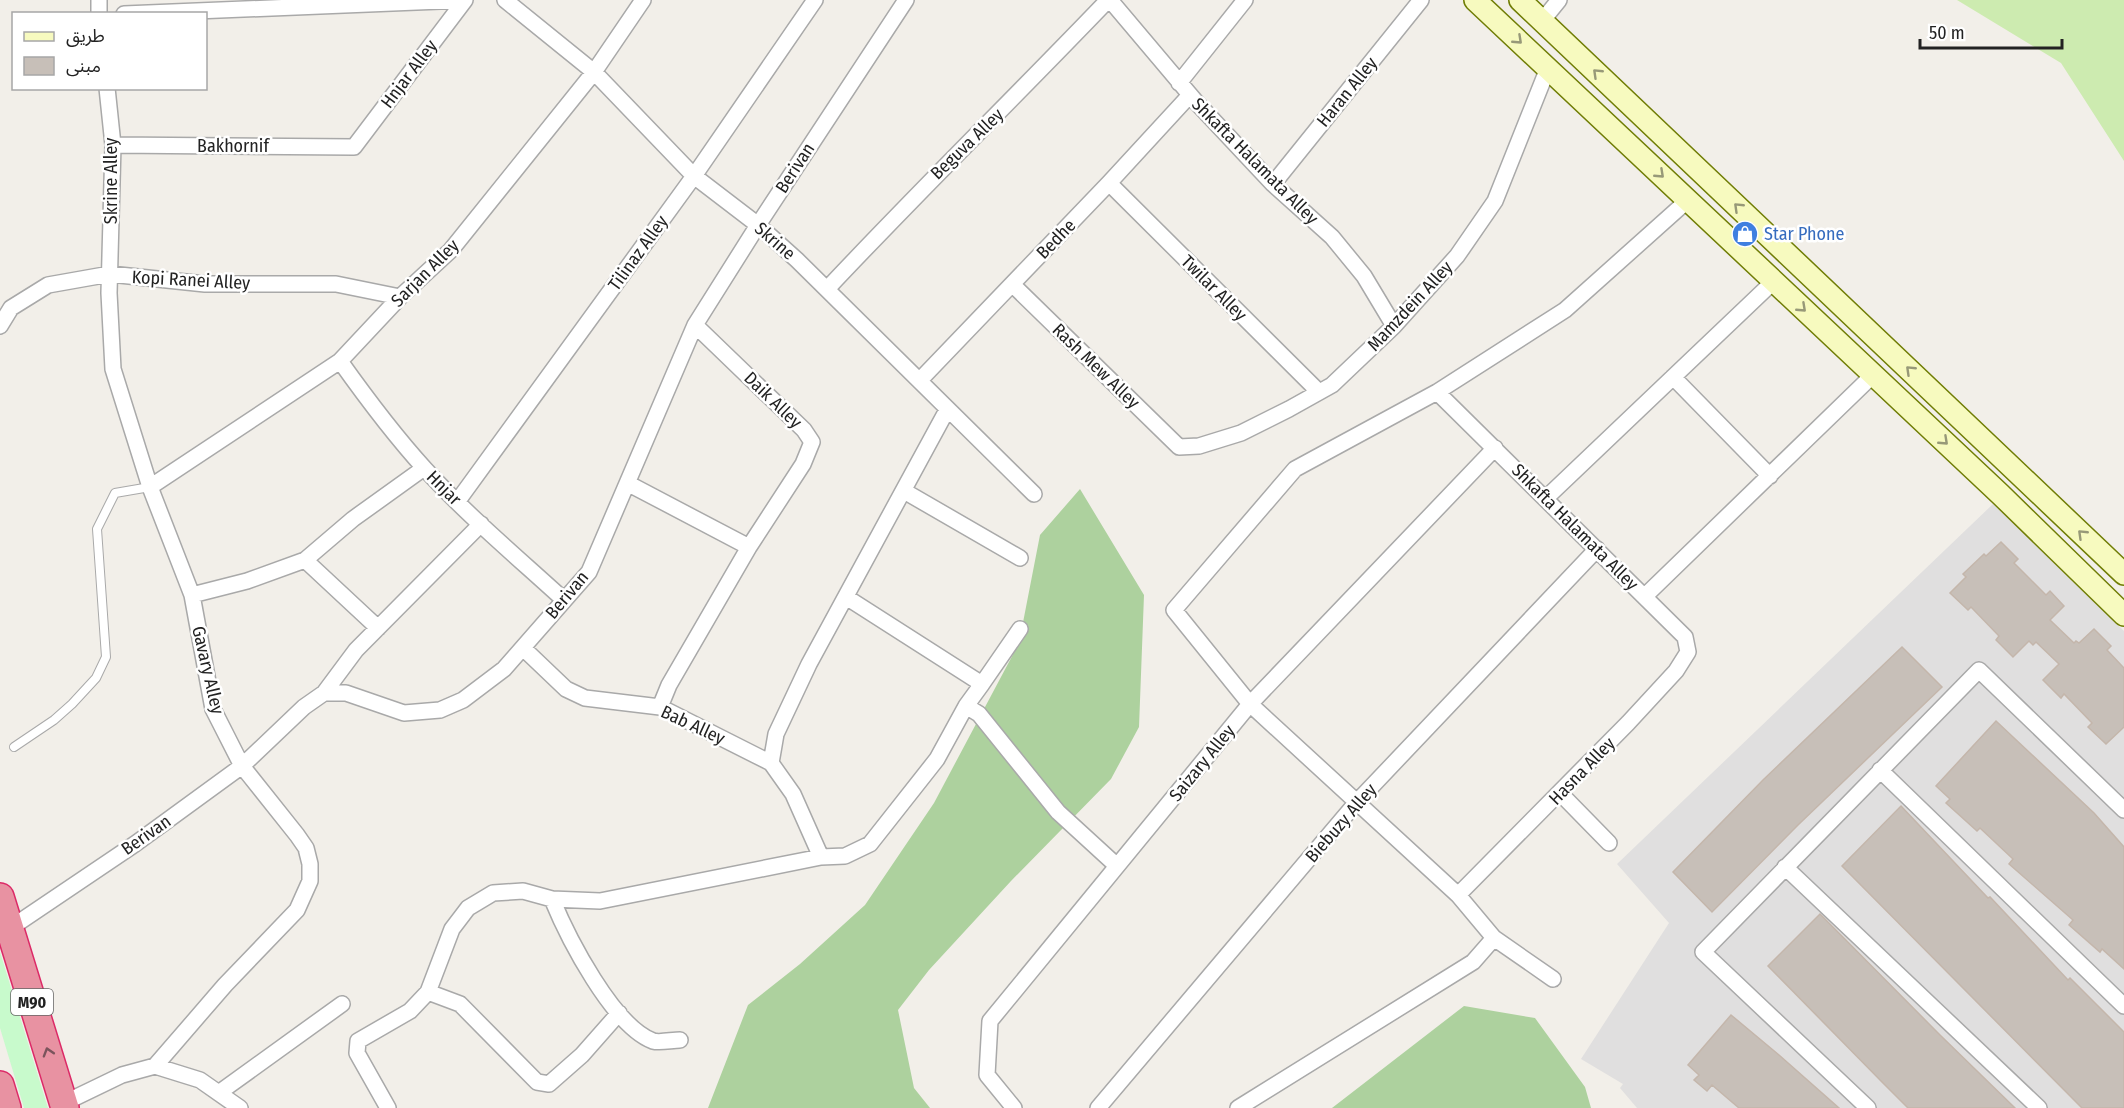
<svg xmlns="http://www.w3.org/2000/svg" width="2124" height="1108" font-family="'Fira Sans Condensed','Noto Sans Arabic',sans-serif">
<rect width="100%" height="100%" fill="#f2efe9"/>
<!-- residential -->
<path fill="#e0dfdf" d="M1993,504L2124,631V1108H1637L1620,1088L1623,1084L1581,1059L1669,923L1617,864Z"/>
<!-- grass -->
<path fill="#cdebb0" d="M1957,0H2124V161L2061,63Z"/>
<!-- forest -->
<path fill="#add19e" d="M1080,489L1144,595L1139,727L1111,779L1011,881L929,970L898,1010L914,1088L930,1108H708L748,1005L800,964L865,905L934,803L1019,643L1040,535Z
M1464,1006L1535,1018L1585,1087L1591,1108H1332Z"/>
<!-- park -->
<path fill="#c8facc" d="M0,952L48,1108H24L0,1028Z"/>
<!-- building -->
<path fill="#c7bfb8" stroke="#c4b6ab" stroke-width="1.5" d="M2001,542L2018,559L2014,563L2046,595L2050,591L2064,606L2050,620L2074,643L2076,641L2079,643L2094,629L2111,646L2107,650L2124,668V727L2106,744L2088,727L2092,723L2064,694L2061,698L2043,680L2059,664L2036,642L2033,645L2029,641L2013,657L1996,640L1999,636L1971,607L1968,610L1950,593L1966,577L1963,574L1984,554L1986,556Z
M1902,647L1942,687L1798,825L1712,912L1673,872L1763,780Z
M1996,721L2094,813L2124,847V969L2102,949L2100,952L2069,925L2073,920L2009,864L2013,859L1980,828L1977,831L1946,803L1950,799L1936,786Z
M1901,806L1988,898L1990,897L2068,980L2070,978L2124,1032V1108H2082L1842,866Z
M1820,914L1940,1035L2015,1108H1908L1881,1081L1768,966Z
M1731,1015L1779,1055L1839,1108H1739L1712,1085L1707,1091L1694,1080L1699,1075L1688,1065Z"/>
<g fill="none" stroke-linecap="round" stroke-linejoin="round">
<!-- lane casing -->
<g stroke="#a9a9a9" stroke-width="10">
<path id="lane" d="M14,747L54,720L72,704L96,678L106,657L97,529L115,493L150,487"/>
</g>
<!-- street casing -->
<g stroke="#a9a9a9" stroke-width="18">
<path id="street" d="M99,0V14
M505,0L594,72L694,176L758,225L797,260L1034,494
M1110,0L1197,103L1273,184L1332,237L1364,276L1394,326
M124,14L465,0
M1542,21L1559,0
M1179,83L1245,0
M107,88L113,145L109,293L113,369L150,487L192,595L213,709L242,766L297,835L306,848L310,864V881L297,910L225,985L155,1066
M113,145L354,147L465,0
M1109,183L1319,392
M1273,184L1421,0
M1012,284L1179,447L1199,446L1241,433L1289,409L1332,385L1394,326L1457,256L1495,201L1548,68
M827,289C919,191 1015,97 1108,0
M0,326L11,308L48,285L110,274L205,284H336L400,297
M340,361C367,399 394,435 425,469C468,516 517,557 564,600
M1673,377L1770,476
M920,380L1109,183L1190,95
M1437,392L1685,637L1688,652L1676,671L1628,723L1458,895
M629,484L749,547L803,464L812,442L804,430L695,325
M150,487L340,361L400,297L451,250L594,72L643,0
M904,491L1020,558
M1546,498L1774,281
M457,502L694,176L815,0
M305,560L378,628
M192,595L247,581L305,560L353,519L424,468
M1645,596L1873,375
M523,648L566,689L585,698L660,707L771,763L793,794L821,857
M982,684L1020,629
M324,693L356,650L481,524
M966,706L979,714L1058,812L1117,866
M660,707L669,685L749,547
M771,763L776,734L809,664L947,410
M1880,770L2124,1006
M1560,793L1609,843
M1785,867L2039,1108
M552,899C568,938 613,1026 653,1041C660,1043 672,1040 680,1040
M9,929L135,844L242,766L304,707L324,693H346L404,713L440,710L463,700L504,669L589,572L695,325L758,225L906,0
M1553,979L1494,938L1458,895L1250,704L1174,610L1295,469L1437,392L1565,310L1688,200
M428,992L460,1004L537,1082L549,1084L582,1055L619,1013
M220,1092L342,1004
M64,1103L122,1075L155,1066L200,1080L240,1108
M388,1108L357,1053L358,1041L410,1011L428,992L452,929L468,908L493,893L523,891L552,899L600,901L821,857L845,856L870,844L937,759L966,706L982,684L846,597
M1014,1108L987,1075L990,1021L1250,704L1495,448
M1098,1108L1356,803L1597,549
M1238,1108L1473,962L1494,938
M1868,1108L1703,952L1979,670L2124,810"/>
</g>
<!-- secondary casing -->
<g stroke="#707d05" stroke-width="24">
<path id="secondary" d="M1475,0L2000,494L2124,615
M1520,0L2124,574"/>
</g>
<!-- highway casing -->
<g stroke="#dc2a67" stroke-width="30">
<path id="highway" d="M0,897L65,1108
M0,1085L7,1108"/>
</g>
<!-- lane -->
<use href="#lane" stroke="#fff" stroke-width="8"/>
<!-- street -->
<use href="#street" stroke="#fff" stroke-width="15"/>
<!-- secondary -->
<use href="#secondary" stroke="#f7fabf" stroke-width="21"/>
<!-- highway -->
<use href="#highway" stroke="#e892a2" stroke-width="27"/>
</g>
<!-- one-way arrows -->
<defs><path id="oneway-chevron" d="M-2-3.5L2.5 0L-2 3.5" fill="none" stroke-width="1.6" stroke-linecap="round" stroke-linejoin="round" transform="scale(1.5)"/></defs>
<g stroke="#979978">
<use href="#oneway-chevron" transform="translate(1518 40) rotate(43)"/>
<use href="#oneway-chevron" transform="translate(1597 73) rotate(-136)"/>
<use href="#oneway-chevron" transform="translate(1660 174) rotate(43)"/>
<use href="#oneway-chevron" transform="translate(1738 207) rotate(-136)"/>
<use href="#oneway-chevron" transform="translate(1802 308) rotate(43)"/>
<use href="#oneway-chevron" transform="translate(1910 370) rotate(-136)"/>
<use href="#oneway-chevron" transform="translate(1944 441) rotate(43)"/>
<use href="#oneway-chevron" transform="translate(2082 534) rotate(-136)"/>
</g>
<use stroke="#7b545c" href="#oneway-chevron" transform="translate(48 1052) rotate(-107)"/>
<!-- icons -->
<defs>
<g id="shop-disc" transform="scale(1.35)"><circle r="9.5" fill="#3f7fe0" stroke="#fff"/><path d="M-5-2.5h2.3a2.7 3.5 0 0 1 5.4 0H5L5.5 6h-11ZM-1.5-2.5h3a1.5 2.3 0 0 0-3 0Z" fill="#fff"/></g>
</defs>
<g fill-rule="evenodd">
<use href="#shop-disc" x="1745" y="234"/>
</g>
<g text-anchor="middle" stroke-width="5" stroke-linejoin="round" paint-order="stroke">
<!-- shield labels -->
<rect fill="#fff" stroke="#646464" stroke-width="1.5" x="11" y="989" width="42" height="26" rx="4.5"/>
<g font-size="16" font-weight="bold" fill="#222">
<text x="32" y="1008">M90</text>
</g>
<!-- street labels -->
<g font-size="18" fill="#222" stroke="#fff">
<text transform="translate(409 74) rotate(-53)" y="6">Hnjar Alley</text>
<text transform="translate(1347 92) rotate(-51)" y="6">Haran Alley</text>
<text transform="translate(967 144) rotate(-44)" y="6">Beguva Alley</text>
<text x="233" y="152">Bakhornif</text>
<text transform="translate(1255 161) rotate(45)" y="6">Shkafta Halamata Alley</text>
<text transform="translate(795 168) rotate(-57)" y="6">Berivan</text>
<text transform="translate(111 181) rotate(-90)" y="6">Skrine Alley</text>
<text transform="translate(1056 239) rotate(-46)" y="6">Bedhe</text>
<text transform="translate(775 241) rotate(41)" y="6">Skrine</text>
<text transform="translate(638 253) rotate(-54)" y="6">Tilinaz Alley</text>
<text transform="translate(425 273) rotate(-45)" y="6">Sarjan Alley</text>
<text transform="translate(191 280) rotate(3)" y="6">Kopi Ranei Alley</text>
<text transform="translate(1214 288) rotate(45)" y="6">Twilar Alley</text>
<text transform="translate(1410 306) rotate(-47)" y="6">Mamzdein Alley</text>
<text transform="translate(1096 366) rotate(44)" y="6">Rash Mew Alley</text>
<text transform="translate(773 400) rotate(44)" y="6">Daik Alley</text>
<text transform="translate(444 488) rotate(45)" y="6">Hnjar</text>
<text transform="translate(1575 527) rotate(45)" y="6">Shkafta Halamata Alley</text>
<text transform="translate(567 595) rotate(-50)" y="6">Berivan</text>
<text transform="translate(208 670) rotate(77)" y="6">Gavary Alley</text>
<text transform="translate(693 725) rotate(25)" y="6">Bab Alley</text>
<text transform="translate(1202 763) rotate(-51)" y="6">Saizary Alley</text>
<text transform="translate(1582 771) rotate(-46)" y="6">Hasna Alley</text>
<text transform="translate(1341 823) rotate(-49)" y="6">Biebuzy Alley</text>
<text transform="translate(146 835) rotate(-35)" y="6">Berivan</text>
</g>
<!-- shop labels -->
<g font-size="18" fill="#366cbe" stroke="#fff" text-anchor="start">
<text x="1764" y="240">Star Phone</text>
</g>
</g>
<!-- legend -->
<rect x="12" y="12" width="195" height="78" fill="#ffffff" stroke="#a7a7a7" stroke-width="1.5"/>
<rect x="24" y="32" width="30" height="9" fill="#f7fabf" stroke="#a7a7a7" stroke-width="1.5"/>
<text x="66" y="42" font-size="18" fill="#222222">طريق</text>
<rect x="24" y="57" width="30" height="18" fill="#c7bfb8" stroke="#a7a7a7" stroke-width="1.5"/>
<text x="66" y="72" font-size="18" fill="#222222">مبنى</text>
<!-- scale -->
<path d="M1920 39v9h142v-9" fill="none" stroke="#222222" stroke-width="3"/>
<text x="1929" y="39" font-size="18" fill="#222222" stroke="#ffffff" stroke-width="4.5" paint-order="stroke">50 m</text>
</svg>
